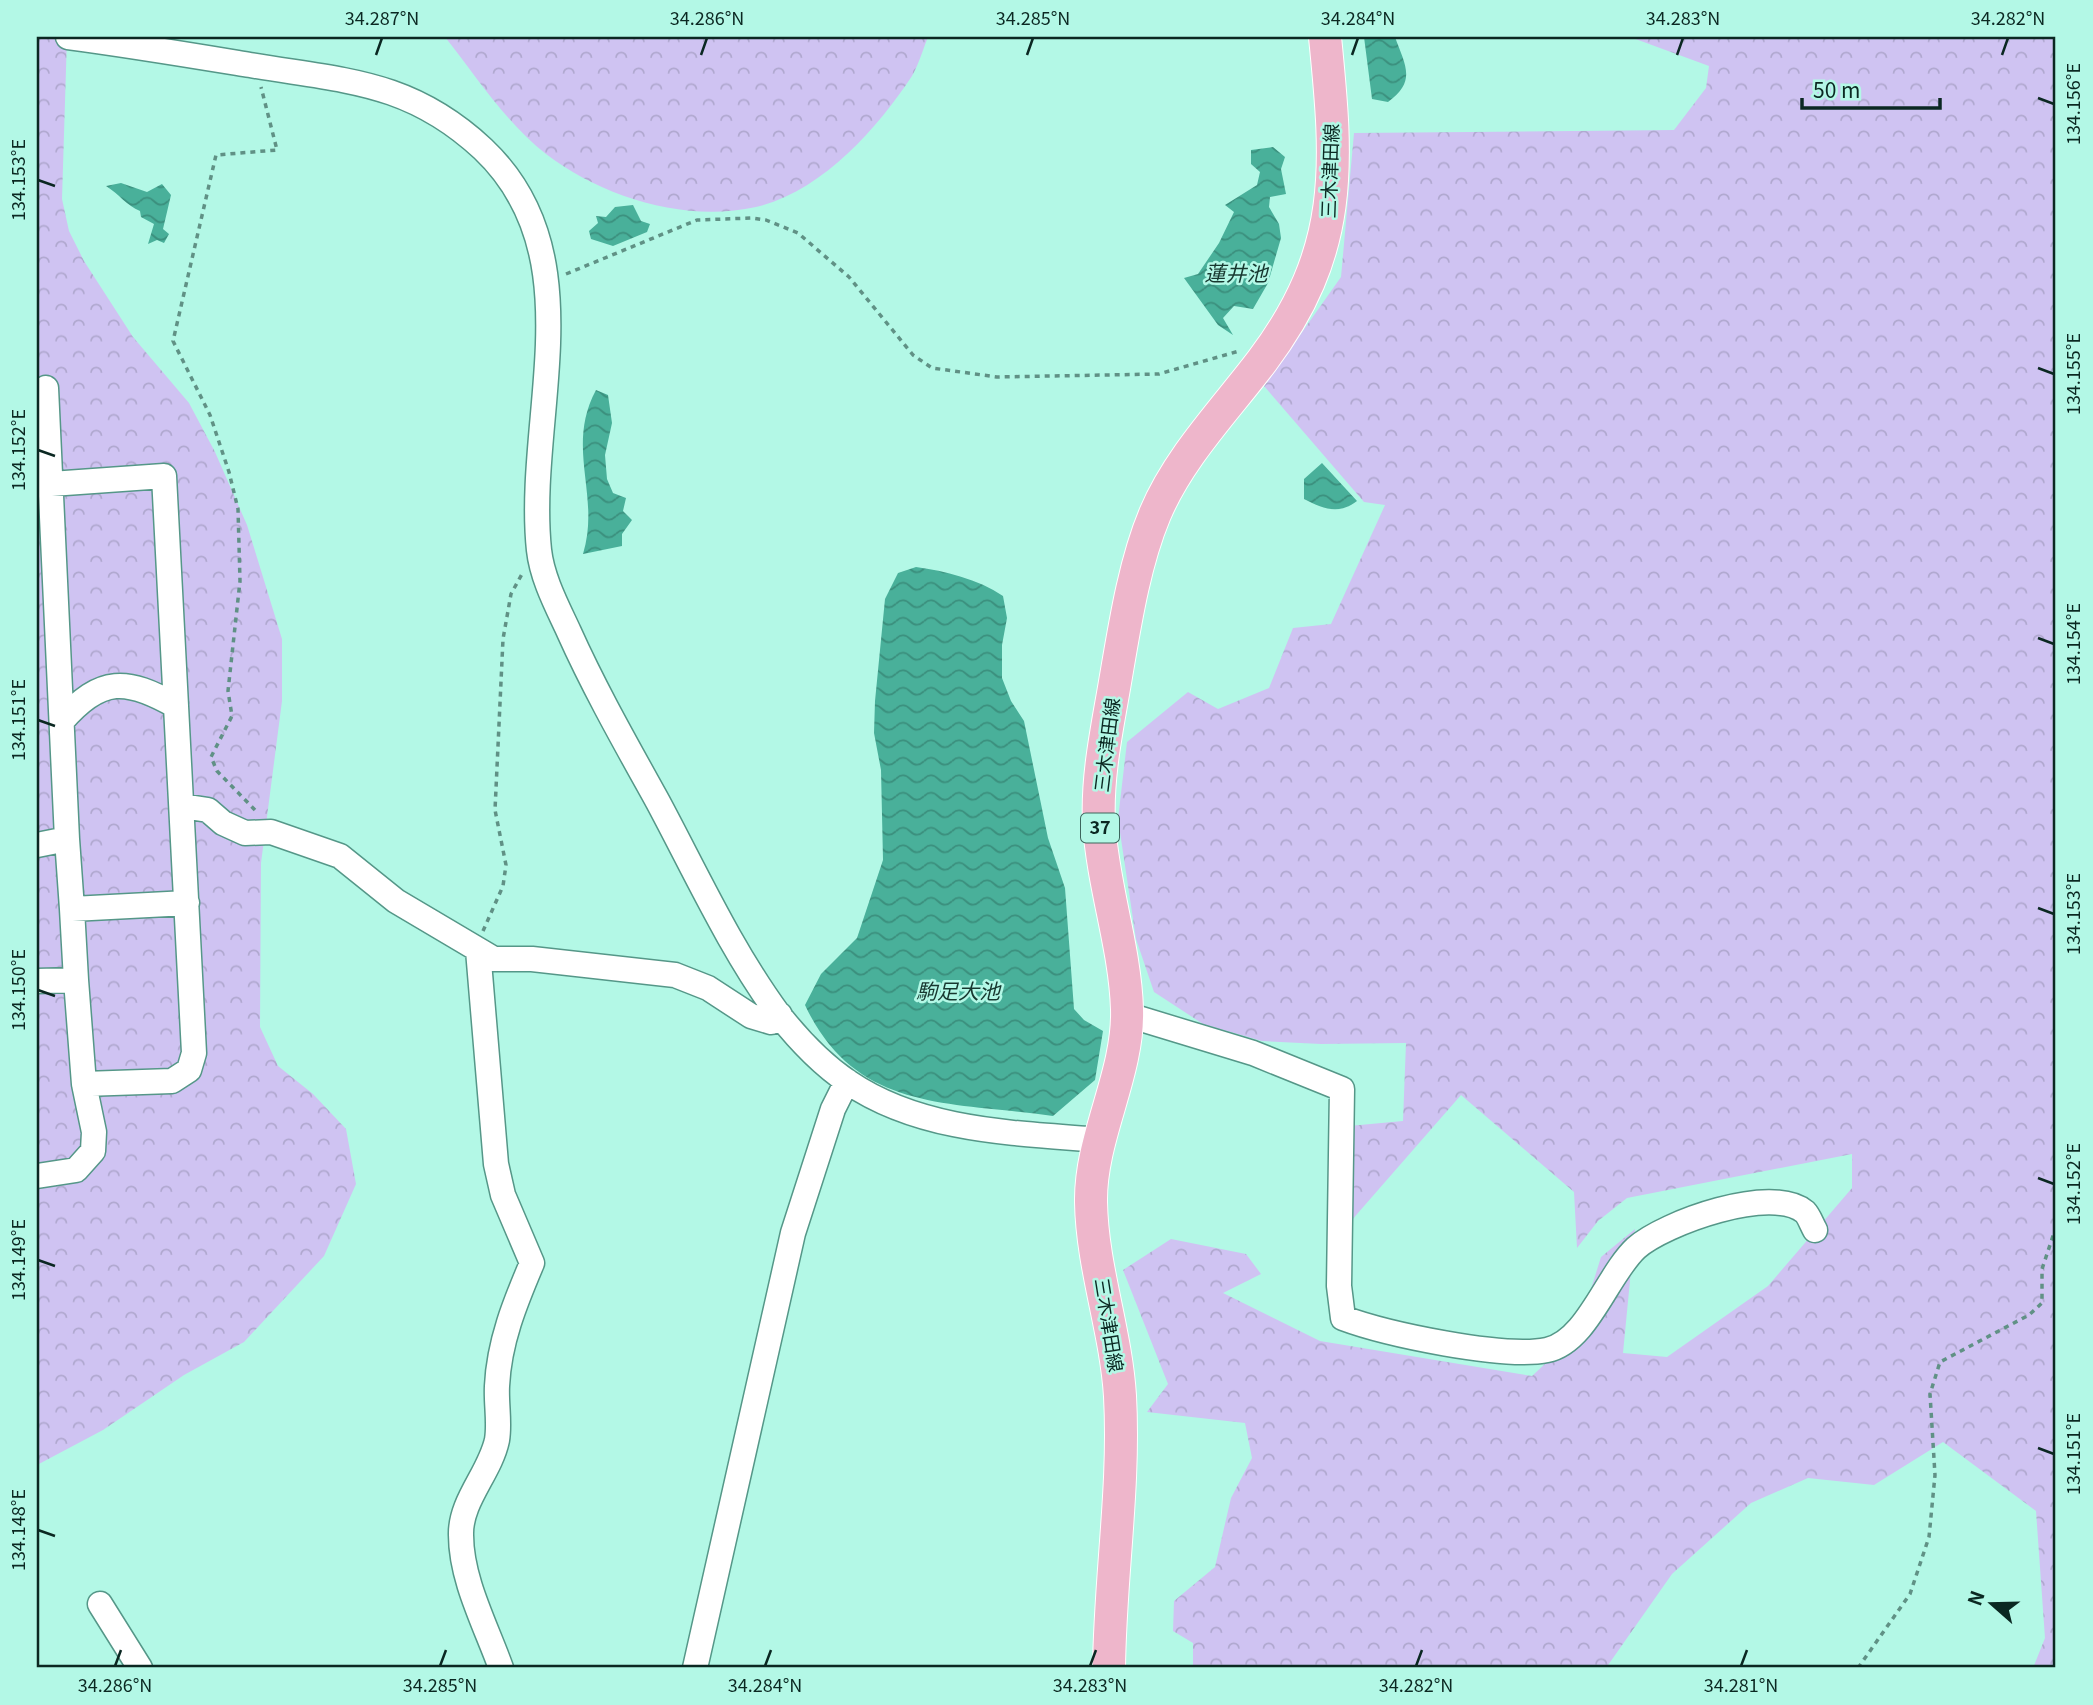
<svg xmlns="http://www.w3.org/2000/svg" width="2093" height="1705" font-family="Georgia,'Noto Sans JP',serif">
<defs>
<pattern id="forest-crowns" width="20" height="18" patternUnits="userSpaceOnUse" patternTransform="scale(1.75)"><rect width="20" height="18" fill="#cfc3f2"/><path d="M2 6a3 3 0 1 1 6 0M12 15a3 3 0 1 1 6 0" fill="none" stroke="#b0a8cf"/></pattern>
<pattern id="water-waves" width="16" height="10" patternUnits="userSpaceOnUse" patternTransform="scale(1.75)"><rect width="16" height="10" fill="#49b09a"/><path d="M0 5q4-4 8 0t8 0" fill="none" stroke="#3b8f7d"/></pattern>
</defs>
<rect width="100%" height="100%" fill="#b3f8e6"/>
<!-- forest -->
<path fill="url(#forest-crowns)" d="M37,37H67L62,199L69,231L84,261L133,337L189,403L215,452L247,525L282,639V701L261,863L260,1027L278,1066L313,1094L346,1129L356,1184L324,1256L244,1342L184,1375L103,1430L37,1465Z
M445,37H928C923,49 919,64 912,76C877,129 821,192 756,207C685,223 602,197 546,154C506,123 476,76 445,37Z
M1630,37H2056V1668H2033L2045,1638L2036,1511L1943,1442L1874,1485L1808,1478L1751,1503L1672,1574L1606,1668H1193V1643L1173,1631L1174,1601L1215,1567L1231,1498L1252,1458L1245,1423L1147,1412L1168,1384L1123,1270L1171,1239L1246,1254L1261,1274L1223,1293L1320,1341L1532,1376L1577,1334L1601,1257L1635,1229L1623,1353L1667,1357L1768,1286L1852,1188V1154L1627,1198L1598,1221L1577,1248L1574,1192L1461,1095L1351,1221L1349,1126L1403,1121L1406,1043L1321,1044L1262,1041L1203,1024L1154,992L1136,939L1118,819L1127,742L1188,692L1218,709L1269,688L1293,628L1331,624L1385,505L1364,502L1264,386L1341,277L1354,133L1674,130L1706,88L1709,66Z"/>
<!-- water -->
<path fill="url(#water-waves)" d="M1364,37H1395C1405,65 1417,81 1388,102L1372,99Z
M1273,147L1285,157L1281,169L1286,194L1270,197L1269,207L1279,224L1281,238L1268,283L1253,309L1234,306L1223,318L1233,335L1218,325L1184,278L1198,274L1219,243L1234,212L1225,205L1257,185L1260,172L1251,164V150Z
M121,183L147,192L162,184L171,195L163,229L169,234L164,243L157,240L148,244L154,224L141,217L140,211C127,206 119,194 106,186Z
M633,205L641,221L650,224L647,232L613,246L591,239L589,231L598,223L596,216L606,217L615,207Z
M596,390L608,395L612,423L605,455L607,479L613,493L626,498L623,511L632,520L622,534V546L583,554C601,495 565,448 596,390Z
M1322,463L1357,501C1339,515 1323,509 1304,499V479Z
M916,567C945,571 978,579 1003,596L1007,618L1002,645V678L1011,701L1024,721L1048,838L1065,888L1074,1009L1084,1020L1103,1031L1095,1080L1053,1116C953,1101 856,1114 805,1005L821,974L857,938L883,860L881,770L874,733L875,701L885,599L898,573Z"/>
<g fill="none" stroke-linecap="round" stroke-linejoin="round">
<!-- minor casing -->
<g stroke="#559788" stroke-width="27">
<path id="minor" d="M68,37C129,45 189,55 250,65C343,81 409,80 483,149C596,256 525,416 539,550C542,578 557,606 569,632C595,690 627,746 658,802C696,873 731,950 779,1015C798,1039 823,1065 848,1082C921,1132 1016,1133 1101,1140
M37,485L164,476L176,706
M62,721C101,676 127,678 176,706L194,1053L189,1070L172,1081L84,1084
M182,806L208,810L223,823L245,833L271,832L340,856L396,901L494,959H532L675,975L708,988L751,1016L771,1022L780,1015
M67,839L72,909L187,903
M37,845L67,839L46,388
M72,909L76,980
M478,950L496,1164L503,1195L532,1263C515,1303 499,1342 497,1386C496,1404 500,1423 497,1440C490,1473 460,1501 461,1535C461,1580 486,1626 501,1668
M37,981L76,980L84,1084L94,1132L93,1151L76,1170L37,1176
M1128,1015L1253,1053L1342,1089L1339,1286L1343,1318C1386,1334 1503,1359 1547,1350C1587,1342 1607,1275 1636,1248C1664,1223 1772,1184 1805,1212C1809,1216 1812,1225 1815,1230
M100,1604L140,1668
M695,1668L793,1233L833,1109L847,1081"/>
</g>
<!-- major casing -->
<g stroke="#fff" stroke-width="34">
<path id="major" d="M1109,1668C1110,1577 1125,1486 1120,1396C1116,1331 1092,1267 1091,1202C1090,1137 1129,1074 1127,1009C1125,947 1103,887 1099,824C1097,784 1104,744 1111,705C1122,645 1131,571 1155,514C1179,457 1225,410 1262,361C1345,251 1338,166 1325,37"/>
</g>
<!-- path -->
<path stroke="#609185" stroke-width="3.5" stroke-dasharray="5 5" stroke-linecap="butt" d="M566,274L697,220L752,218L766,220L798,233L849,277L913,355L932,368L997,377L1159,374L1239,351
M255,810L217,771L211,757L232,716L228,691L240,581L238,509L229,472L210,415L173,341L216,155L277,150L261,87
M483,931L503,886L506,865L495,810L503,639L511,594L522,574
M1858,1668L1910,1594L1929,1537L1935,1475L1930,1394L1940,1362L2029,1315L2042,1303V1269L2056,1227"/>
<!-- minor -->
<use href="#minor" stroke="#fff" stroke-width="24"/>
<!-- major -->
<use href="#major" stroke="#eeb6cb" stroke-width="32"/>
</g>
<!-- ticks -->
<path fill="none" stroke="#0b2822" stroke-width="2.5" d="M376,55L382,38M701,55L707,38M1027,55L1033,38M1352,55L1358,38M1677,55L1683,38M2002,55L2008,38M2038,98L2054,104M38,180L55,186M2038,368L2054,374M38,450L55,456M2038,638L2054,644M38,720L55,726M2038,908L2054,914M38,990L55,996M2038,1178L2054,1184M38,1260L55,1266M2038,1448L2054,1454M38,1530L55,1536M115,1666L121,1650M440,1666L446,1650M765,1666L771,1650M1090,1666L1096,1650M1416,1666L1422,1650M1741,1666L1747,1650"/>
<g text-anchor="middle" stroke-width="5" stroke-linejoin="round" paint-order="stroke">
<!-- shield labels -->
<rect fill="#b3f8e6" stroke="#3d665d" stroke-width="2" x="1081" y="813.5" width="38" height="29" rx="5"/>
<g font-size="18" font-weight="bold" fill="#0b2822">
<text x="1100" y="834">37</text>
</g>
<!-- street labels -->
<g font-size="19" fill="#0b2822" stroke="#b3f8e6">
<text transform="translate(1330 171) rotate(-88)" y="7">三木津田線</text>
<text transform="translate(1107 745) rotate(-83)" y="7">三木津田線</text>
<text transform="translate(1109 1325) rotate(81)" y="7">三木津田線</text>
</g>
<!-- water labels -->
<g font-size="21" font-style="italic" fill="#17372f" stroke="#b3f8e6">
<text x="1236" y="281">蓮井池</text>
<text x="958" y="999">駒足大池</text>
</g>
</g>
<!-- border -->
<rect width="2093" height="1705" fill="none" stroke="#b3f8e6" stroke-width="77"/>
<!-- north arrow -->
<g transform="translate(1992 1604) rotate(290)" stroke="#b3f8e6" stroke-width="5" paint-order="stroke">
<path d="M0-5L12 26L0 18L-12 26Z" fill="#0b2822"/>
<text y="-10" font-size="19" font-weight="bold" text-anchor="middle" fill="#0b2822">N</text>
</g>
<!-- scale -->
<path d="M1802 98v10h138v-10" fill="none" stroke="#0b2822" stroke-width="3.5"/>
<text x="1813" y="98" font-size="21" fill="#0b2822" stroke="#b3f8e6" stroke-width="5" paint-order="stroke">50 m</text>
<rect x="38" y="38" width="2016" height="1628" fill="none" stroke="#0b2822" stroke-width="2.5"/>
<g font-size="18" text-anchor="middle" fill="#0b2822">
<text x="382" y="25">34.287°N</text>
<text x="707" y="25">34.286°N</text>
<text x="1033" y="25">34.285°N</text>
<text x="1358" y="25">34.284°N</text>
<text x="1683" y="25">34.283°N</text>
<text x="2008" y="25">34.282°N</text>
<text transform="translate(2074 104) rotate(-90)" y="6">134.156°E</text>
<text transform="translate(19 180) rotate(-90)" y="6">134.153°E</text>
<text transform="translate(2074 374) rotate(-90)" y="6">134.155°E</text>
<text transform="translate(19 450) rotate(-90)" y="6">134.152°E</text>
<text transform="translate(2074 644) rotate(-90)" y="6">134.154°E</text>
<text transform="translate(19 720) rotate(-90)" y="6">134.151°E</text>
<text transform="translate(2074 914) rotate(-90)" y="6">134.153°E</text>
<text transform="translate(19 990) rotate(-90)" y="6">134.150°E</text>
<text transform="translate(2074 1184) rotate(-90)" y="6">134.152°E</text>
<text transform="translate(19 1260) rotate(-90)" y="6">134.149°E</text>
<text transform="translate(2074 1454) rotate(-90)" y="6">134.151°E</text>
<text transform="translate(19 1530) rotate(-90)" y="6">134.148°E</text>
<text x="115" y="1692">34.286°N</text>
<text x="440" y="1692">34.285°N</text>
<text x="765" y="1692">34.284°N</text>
<text x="1090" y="1692">34.283°N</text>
<text x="1416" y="1692">34.282°N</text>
<text x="1741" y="1692">34.281°N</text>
</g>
</svg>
